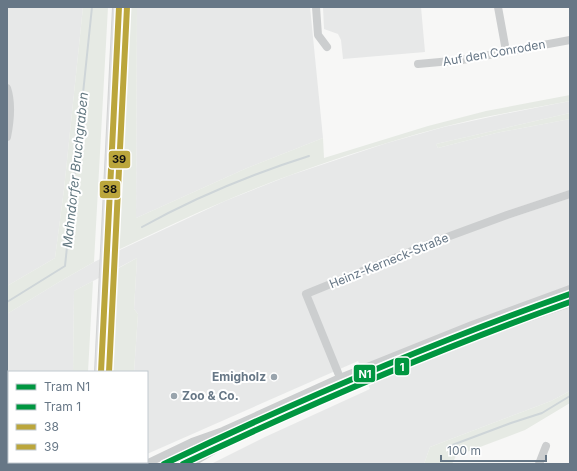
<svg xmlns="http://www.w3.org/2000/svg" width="577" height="471" font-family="Inter,sans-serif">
<rect width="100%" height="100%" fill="#f7f7f6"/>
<!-- built -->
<path fill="#e7e8e8" d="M7,7H83L64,189L55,258L7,286Z
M137,7H310L323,138L247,168L136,218Z
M323,7H421L425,52L343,59L341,40L338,34L324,29Z
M570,101V113L436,144L438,148L496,133L570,119V391L551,401L430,447L424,464H211L265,437L370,389L358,361L147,454V372H134L138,314L134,309L137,258L74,291L73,372H9V462H79V464H7V314L59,282L94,262L225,201L288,176L387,143L444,127L499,115Z"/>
<!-- green -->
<path fill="#e6eae4" d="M83,7H108L94,262L59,282L7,314V286L55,258L64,189Z
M129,7H137L136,218L247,168L323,138L324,158L428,126L486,111L570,95V101C528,109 484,116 443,127C369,147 295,171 225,201C189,216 154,233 118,250Z
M570,113V119L496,133L438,148L436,144Z
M137,258L134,309L138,314L134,372H111L117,269Z
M93,281L88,372H73L74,291Z
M570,391V403L525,430L456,456L452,464H424L430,447L551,401Z"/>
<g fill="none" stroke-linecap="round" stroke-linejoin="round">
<!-- stream -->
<path stroke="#ced5d8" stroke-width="2" d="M142,227C194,198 252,174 309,156
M7,302L65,266L92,7
M447,447L511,423L542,413L570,396"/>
<!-- secondary casing -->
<g stroke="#d4d5d5" stroke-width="14">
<path id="secondary" d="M101,372L119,7
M104,462V464
M90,464V462"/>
</g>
<!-- minor -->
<path stroke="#cccecf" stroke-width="8" d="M316,7L318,35L327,47
M498,7L506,51
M418,64L462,60L570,40
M7,88C12,103 10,122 7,137
M345,390L306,294L439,240L507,215L570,194
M146,464L192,442L223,431L340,378L472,325L570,289
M190,464L219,447L358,384L474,337L570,303
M539,464L546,446"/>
<!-- secondary -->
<use href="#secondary" stroke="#e0e1e2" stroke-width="12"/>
<!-- bus-1 casing -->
<g stroke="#fff" stroke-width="9">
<path id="bus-1" d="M101,372L119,7"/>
</g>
<!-- bus-2 casing -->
<g stroke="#fff" stroke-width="9">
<path id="bus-2" d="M109,372L127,7"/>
</g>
<!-- bus-1 -->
<use href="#bus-1" stroke="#bba63c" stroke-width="6"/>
<!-- bus-2 -->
<use href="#bus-2" stroke="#bba63c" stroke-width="6"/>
<!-- tram-1 casing -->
<g stroke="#fff" stroke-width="9">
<path id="tram-1" d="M164,464C297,401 431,343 570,294"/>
</g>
<!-- tram-2 casing -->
<g stroke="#fff" stroke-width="9">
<path id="tram-2" d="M183,464C310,404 438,349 570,302"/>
</g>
<!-- tram-1 -->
<use href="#tram-1" stroke="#009640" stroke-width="6"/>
<!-- tram-2 -->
<use href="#tram-2" stroke="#009640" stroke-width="6"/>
</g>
<!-- markers -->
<g fill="#99a4ad" stroke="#fff" stroke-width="1.5">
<circle cx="274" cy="377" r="4"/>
<circle cx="174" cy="396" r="4"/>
</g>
<g text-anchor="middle" stroke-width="4" stroke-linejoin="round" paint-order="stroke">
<!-- street labels -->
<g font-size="12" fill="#677786" stroke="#fff">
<text transform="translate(494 53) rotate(-10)" y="4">Auf den Conroden</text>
<text transform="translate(389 261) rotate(-22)" y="4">Heinz-Kerneck-Straße</text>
</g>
<!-- poi labels -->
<g font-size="12" font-weight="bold" fill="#677786" stroke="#fff" text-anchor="end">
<text x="266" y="381">Emigholz</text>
<text x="182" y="400" text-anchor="start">Zoo &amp; Co.</text>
</g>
<!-- water labels -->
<g font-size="13" font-style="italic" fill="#637881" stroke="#fff">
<text transform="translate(75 170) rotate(-84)" y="5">Mahndorfer Bruchgraben</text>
</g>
</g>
<g stroke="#fff" stroke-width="1.5">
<rect x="108" y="150" width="23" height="19" rx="4" fill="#bba63c"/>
<rect x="99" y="180" width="22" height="19" rx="4" fill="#bba63c"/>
<rect x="394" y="357" width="16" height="19" rx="4" fill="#009640"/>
<rect x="353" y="364" width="23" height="19" rx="4" fill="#009640"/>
</g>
<g font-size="11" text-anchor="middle" font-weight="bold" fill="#fff">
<text x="402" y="371">1</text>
<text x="365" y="378">N1</text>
</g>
<g font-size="11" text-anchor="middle" font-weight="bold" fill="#111">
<text x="119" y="163">39</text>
<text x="110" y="193">38</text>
</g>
<!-- border -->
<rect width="577" height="471" fill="none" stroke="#677786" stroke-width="16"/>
<!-- legend -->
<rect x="8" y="371" width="140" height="92" fill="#ffffff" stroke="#c2c9cf"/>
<rect x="16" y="384" width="20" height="6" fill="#009640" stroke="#c2c9cf"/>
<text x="44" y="391" font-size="12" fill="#677786">Tram N1</text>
<rect x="16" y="404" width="20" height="6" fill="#009640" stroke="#c2c9cf"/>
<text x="44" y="411" font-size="12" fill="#677786">Tram 1</text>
<rect x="16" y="424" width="20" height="6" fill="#bba63c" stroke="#c2c9cf"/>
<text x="44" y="431" font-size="12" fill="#677786">38</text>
<rect x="16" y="444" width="20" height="6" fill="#bba63c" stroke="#c2c9cf"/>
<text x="44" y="451" font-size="12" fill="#677786">39</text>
<!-- scale -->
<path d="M441 455v6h105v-6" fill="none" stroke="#677786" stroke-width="2"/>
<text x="447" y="455" font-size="12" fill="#677786" stroke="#ffffff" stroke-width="3" paint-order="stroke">100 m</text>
</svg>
